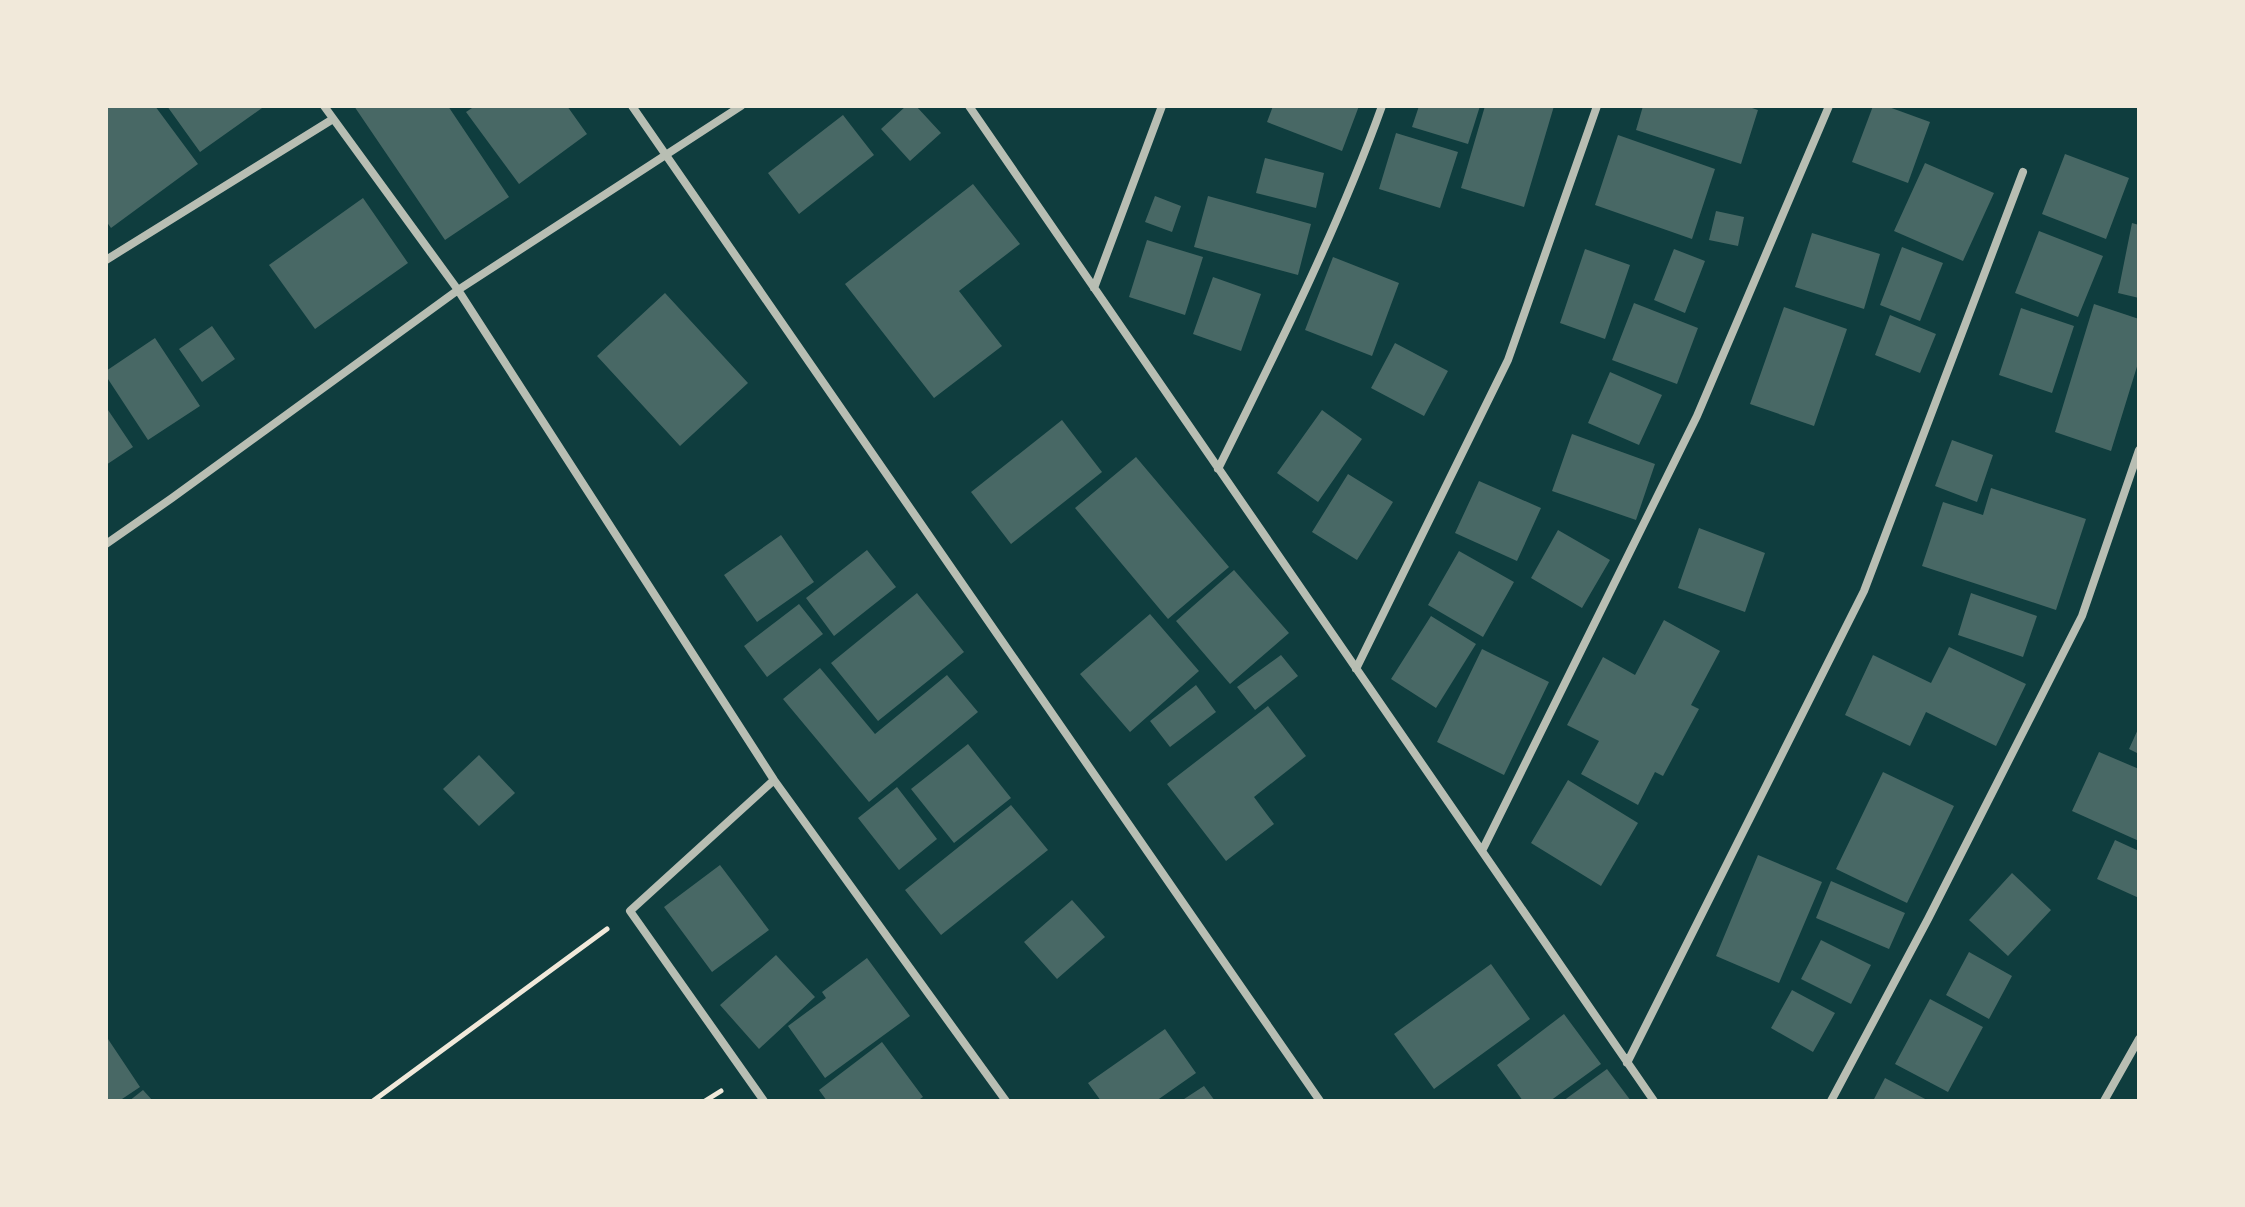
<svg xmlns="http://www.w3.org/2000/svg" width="2245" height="1207" font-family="Signika,sans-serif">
<rect width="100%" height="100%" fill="#0f3d3e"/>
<!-- building -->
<path fill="#486865" d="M106,106H155L198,164L111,228L106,221Z
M167,106H261L262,108L200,152Z
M354,106H448L509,197L445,240Z
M475,106H567L587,134L519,184L466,112Z
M906,106H916L941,133L910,161L881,129Z
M1273,106H1359L1342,151L1267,122Z
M1419,106H1480L1468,144L1412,127Z
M1485,106H1554L1524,207L1461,188Z
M1643,106H1746L1758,110L1741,164L1636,130Z
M1873,106H1886L1930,122L1908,183L1852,162Z
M843,115L874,155L799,214L768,173Z
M1396,133L1458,152L1440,208L1379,189Z
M1618,135L1715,169L1692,239L1595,205Z
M2065,154L2129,178L2106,239L2042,214Z
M1265,158L1324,173L1316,208L1256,193Z
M1925,163L1994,193L1963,261L1894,231Z
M973,184L1020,244L959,291L1002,346L934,398L845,284Z
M1155,196L1181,206L1172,232L1145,222Z
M1208,196L1311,224L1298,275L1194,247Z
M363,198L408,263L315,329L269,265Z
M1716,211L1744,217L1738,246L1709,240Z
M2132,223L2139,225V298L2118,293Z
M2039,231L2103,256L2078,317L2015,293Z
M1812,233L1880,254L1864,309L1795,287Z
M1147,240L1203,257L1185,315L1129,297Z
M1902,247L1943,263L1920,321L1880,305Z
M1585,249L1630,265L1605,339L1560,323Z
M1674,249L1705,261L1685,313L1654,300Z
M1333,257L1399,283L1372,356L1305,330Z
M1213,277L1261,294L1241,351L1193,334Z
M665,293L748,383L680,446L597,356Z
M1634,303L1698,328L1677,384L1612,360Z
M2094,304L2139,319V360L2111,451L2055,432Z
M1784,307L1847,329L1814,426L1750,404Z
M2021,308L2074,326L2052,393L1999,375Z
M1890,315L1936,334L1920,373L1875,355Z
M212,326L235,359L202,382L179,349Z
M155,338L200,406L148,440L106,376V371Z
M1395,343L1448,371L1424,416L1371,388Z
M1610,372L1662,395L1639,445L1588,423Z
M106,407L133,447L106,465Z
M1322,410L1362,439L1318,502L1277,473Z
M1062,420L1102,472L1011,544L971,492Z
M1572,434L1655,464L1636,520L1552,491Z
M1952,440L1993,455L1977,502L1935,486Z
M1136,457L1229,567L1168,619L1075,508Z
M1348,474L1393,502L1357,560L1312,532Z
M1479,481L1541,508L1517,561L1455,533Z
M1991,488L2086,519L2056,610L1922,566L1943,502L1983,515Z
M1699,528L1765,553L1745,612L1678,588Z
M1558,530L1610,560L1582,608L1531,578Z
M781,535L814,582L757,622L724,575Z
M867,550L896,587L834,636L806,598Z
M1459,551L1514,582L1483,637L1428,605Z
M1234,570L1289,633L1230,684L1176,621Z
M917,593L964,652L878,721L831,663Z
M1971,593L2037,616L2023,657L1958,635Z
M799,604L823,634L767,677L744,646Z
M1150,614L1199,671L1130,732L1080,674Z
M1431,616L1476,644L1436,708L1391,679Z
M1664,620L1720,651L1691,705L1699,709L1663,776L1655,772L1638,805L1581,774L1599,741L1567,725L1603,657L1635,675Z
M1949,647L2026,684L1996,746L1926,712L1910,746L1845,715L1873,655L1931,683Z
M1482,649L1549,682L1504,775L1437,742Z
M1281,655L1298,676L1255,710L1237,687Z
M820,668L875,734L947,675L978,712L869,802L783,699Z
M1196,685L1216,712L1170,747L1150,721Z
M1268,706L1306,756L1254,797L1274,824L1226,861L1167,784Z
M2139,727V754L2129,749Z
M968,744L1011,798L954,843L911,789Z
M2099,752L2139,769V841L2072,811Z
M479,755L515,793L479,826L443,789Z
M1883,772L1954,806L1907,903L1836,869Z
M1568,780L1638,823L1601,886L1531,843Z
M897,787L937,839L899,870L858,818Z
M1011,805L1048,850L941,935L905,890Z
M2115,840L2139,851V898L2097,879Z
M1758,855L1822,882L1779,983L1716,956Z
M720,865L769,930L712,972L664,907Z
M2012,873L2051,910L2008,956L1969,920Z
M1831,881L1905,913L1889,949L1816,918Z
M1072,900L1105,937L1057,979L1024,942Z
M1821,940L1871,965L1851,1004L1801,979Z
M1969,952L2012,976L1989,1019L1946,995Z
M776,955L815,997L759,1049L720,1005Z
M867,958L910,1016L825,1078L788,1026L826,998L822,992Z
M1491,964L1530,1019L1434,1089L1394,1034Z
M1792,990L1835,1013L1813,1052L1771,1028Z
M1930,999L1983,1027L1948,1092L1895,1064Z
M1564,1014L1601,1064L1550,1101H1523L1497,1065Z
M1165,1029L1196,1073L1156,1101H1101L1088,1083Z
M106,1036L140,1087L119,1101H106Z
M882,1042L923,1097L917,1101H827L819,1090Z
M1607,1069L1631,1101H1563Z
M1885,1078L1929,1101H1873Z
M1204,1086L1215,1101H1181Z
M143,1090L153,1101H129Z"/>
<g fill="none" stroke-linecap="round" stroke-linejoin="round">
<!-- path -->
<path stroke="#f1e9da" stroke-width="5" d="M373,1101L607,929
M705,1101L721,1091"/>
<!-- minor -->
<path stroke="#b8beb3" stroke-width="8" d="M324,106L458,290L774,780L1006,1101
M632,106L1320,1101
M969,106L1654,1101
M106,260L333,119
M1094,288L1162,106
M1218,469C1277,350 1337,231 1382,106
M106,544L172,498L458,290L741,106
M1356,669L1508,360L1597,106
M1482,851L1697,416L1829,106
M1627,1063L1864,591L2023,172
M764,1101L630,911L774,780
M1831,1101L1928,919L2082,616L2139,450
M2104,1101L2139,1039"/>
</g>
<!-- border -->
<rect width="2245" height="1207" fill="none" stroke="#f1e9da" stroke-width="216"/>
</svg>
